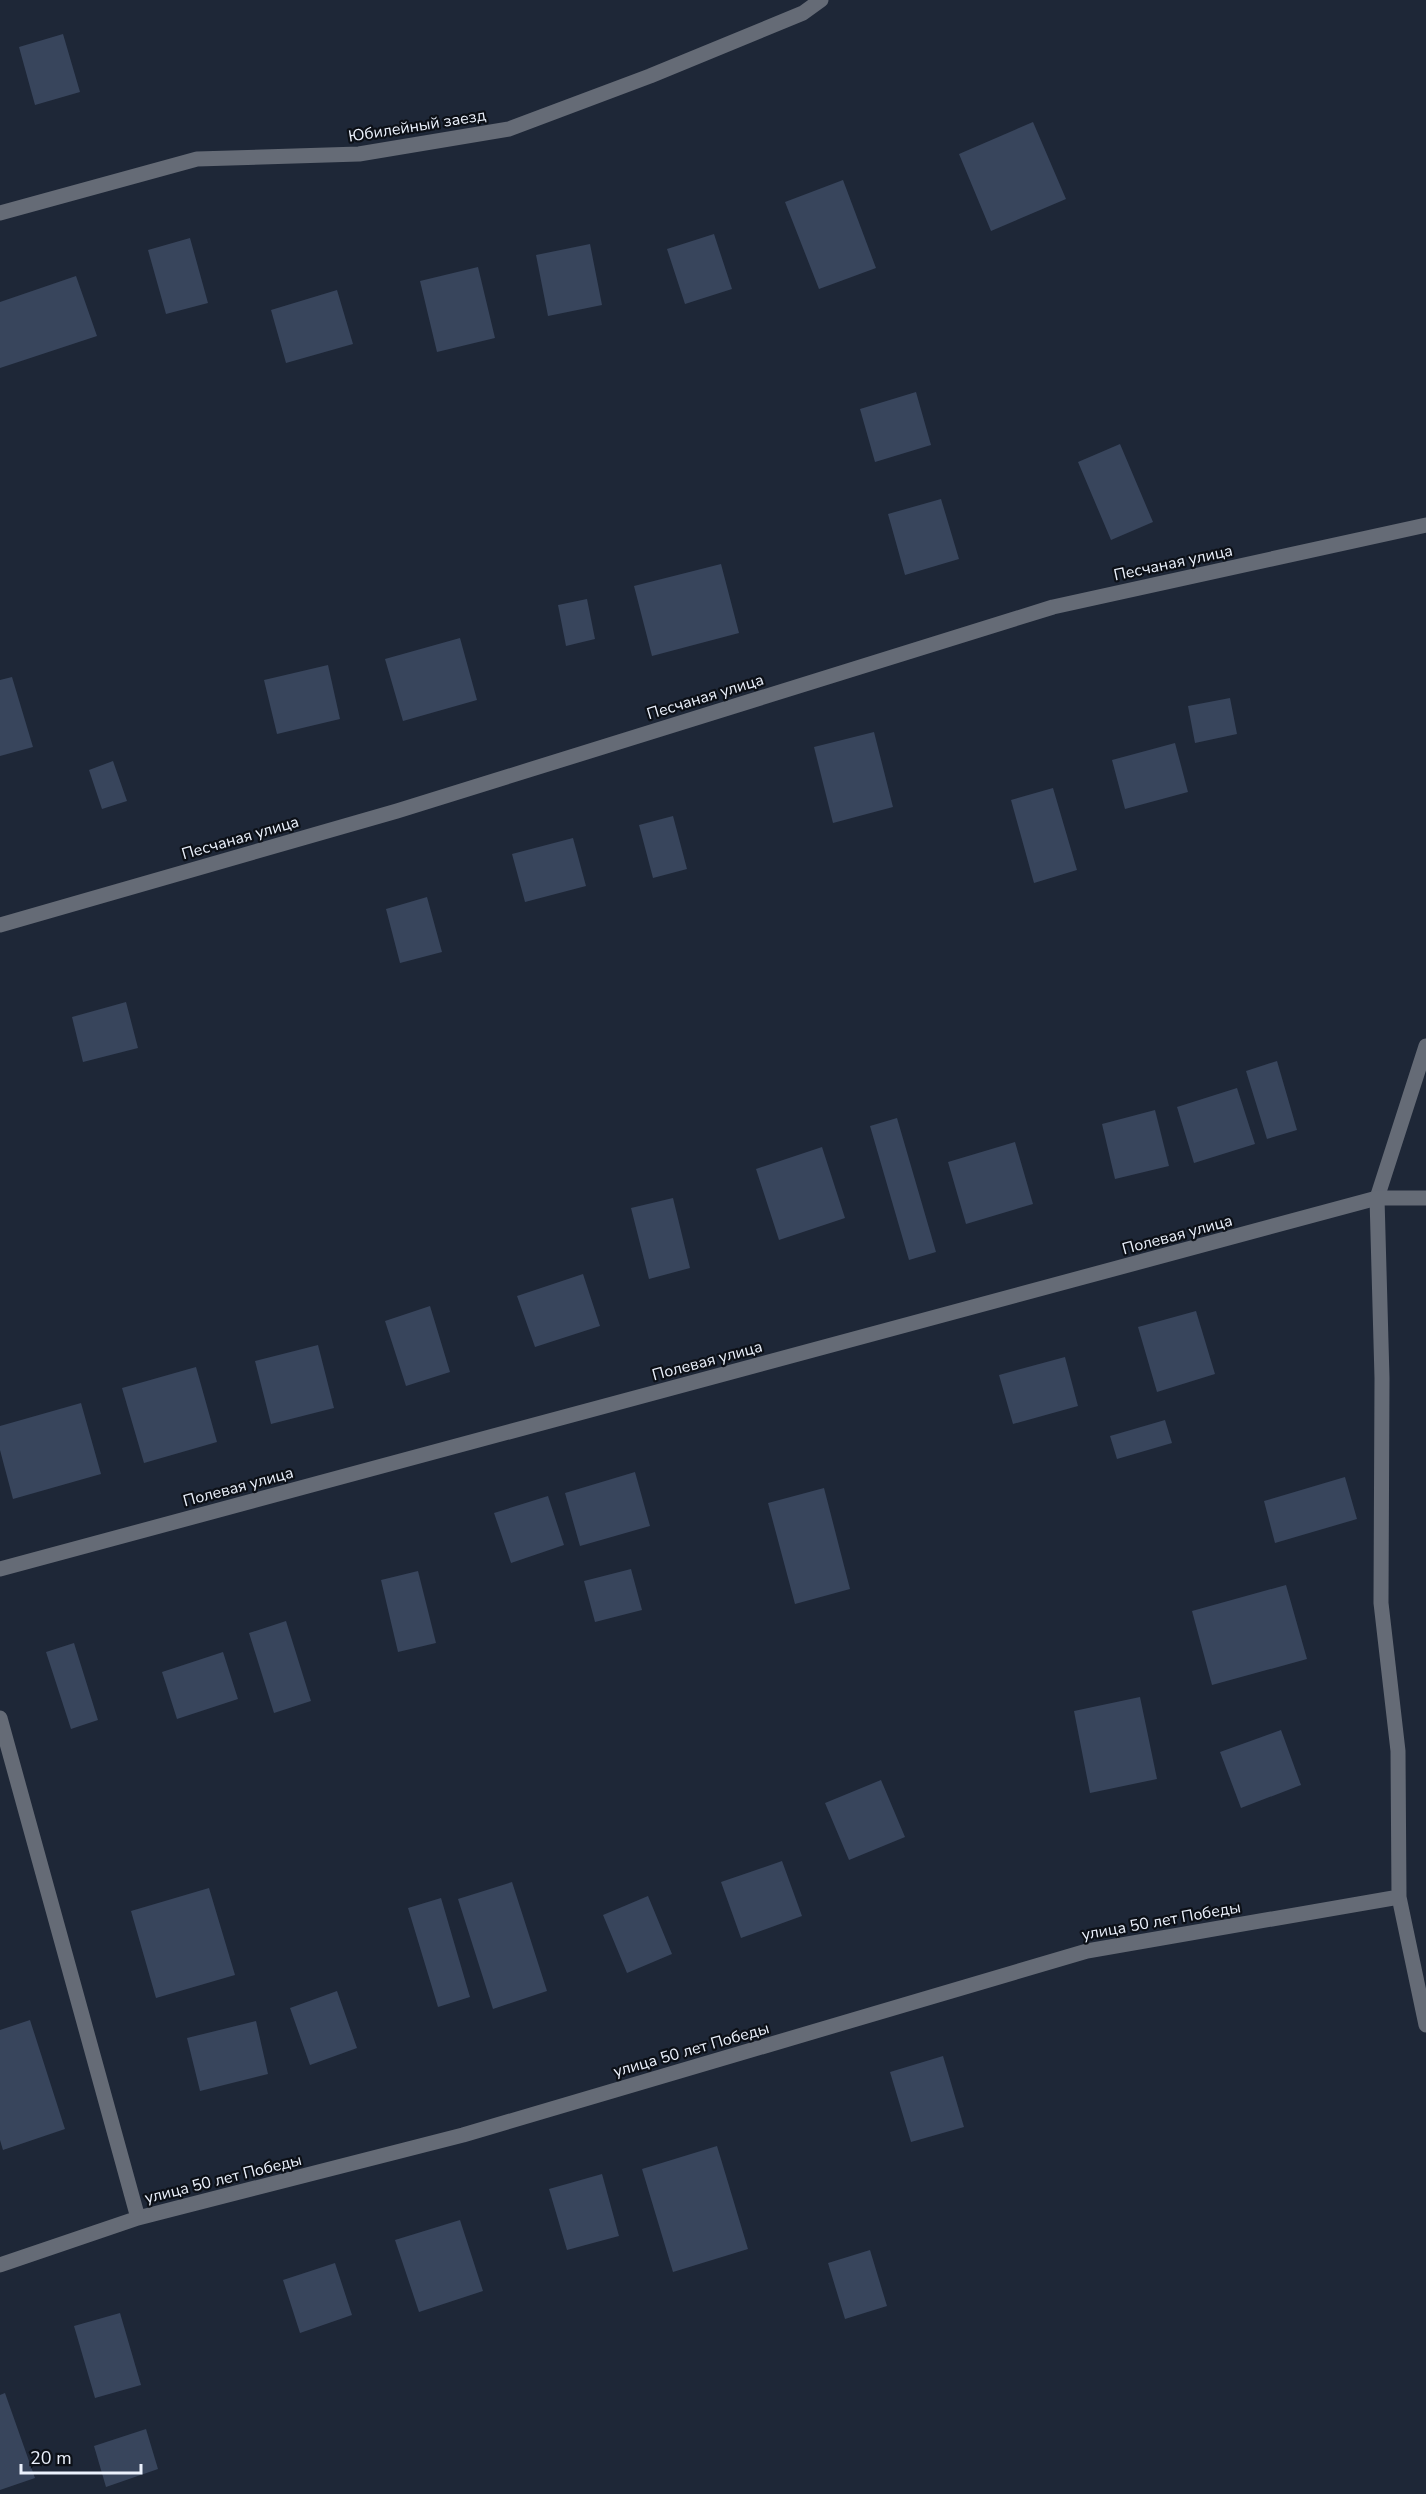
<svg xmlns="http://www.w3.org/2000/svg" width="1426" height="2494" font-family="'Nunito Sans',sans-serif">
<rect width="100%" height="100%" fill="#1e2737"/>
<!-- building -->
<path fill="#38455c" d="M63,34L80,92L35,105L19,47Z
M1033,122L1066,199L991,231L959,154Z
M843,180L876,268L819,289L785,202Z
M714,234L732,289L685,304L667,249Z
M190,238L208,303L166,314L148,250Z
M590,244L602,305L548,316L536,255Z
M478,267L495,338L437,352L420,281Z
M76,276L97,336L0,368V302Z
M337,290L353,344L286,363L271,310Z
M916,392L931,445L875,462L860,409Z
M1120,444L1153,522L1111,540L1078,462Z
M941,499L959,559L905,575L888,514Z
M721,564L739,633L652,656L634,586Z
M587,599L595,639L566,646L558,605Z
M460,638L477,700L403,721L385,659Z
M328,665L340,719L277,734L264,680Z
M12,677L33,747L0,756V680Z
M1230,698L1237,734L1195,743L1188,706Z
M874,732L893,807L833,823L814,747Z
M1175,743L1188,792L1125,809L1112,760Z
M113,761L127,801L102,809L89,770Z
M1053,788L1077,870L1034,883L1011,800Z
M673,816L687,869L653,878L639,825Z
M573,838L586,886L525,902L512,854Z
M427,897L442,952L400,963L386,909Z
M126,1002L138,1048L83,1062L72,1017Z
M1277,1061L1297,1130L1267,1139L1246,1071Z
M1237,1088L1255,1144L1194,1163L1177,1107Z
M1155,1110L1169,1166L1115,1179L1102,1124Z
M897,1118L936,1252L909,1260L870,1126Z
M1015,1142L1033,1204L966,1224L948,1162Z
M822,1147L845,1218L779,1240L756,1169Z
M673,1198L690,1268L649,1279L631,1208Z
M583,1274L600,1326L535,1347L517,1296Z
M430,1306L450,1372L406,1386L385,1321Z
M1196,1311L1215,1374L1157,1392L1138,1327Z
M318,1345L334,1408L271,1424L255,1361Z
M1065,1357L1078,1406L1013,1424L999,1375Z
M196,1367L217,1442L144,1463L122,1388Z
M81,1403L101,1474L13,1499L0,1450V1426Z
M1165,1420L1172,1443L1117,1459L1110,1436Z
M635,1472L650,1526L580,1546L565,1493Z
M1345,1477L1357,1519L1275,1543L1264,1501Z
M824,1488L850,1589L795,1604L768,1503Z
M548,1496L564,1545L511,1563L494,1513Z
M631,1569L642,1610L595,1622L584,1581Z
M418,1571L436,1643L398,1652L381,1580Z
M1286,1585L1307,1659L1212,1685L1192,1611Z
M286,1621L311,1701L274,1713L249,1633Z
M74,1643L98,1720L71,1729L46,1652Z
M223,1652L238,1699L177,1719L162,1672Z
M1140,1697L1157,1779L1090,1793L1074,1711Z
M1281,1730L1301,1785L1241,1808L1220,1752Z
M881,1780L905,1837L849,1860L825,1803Z
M782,1861L802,1916L741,1938L721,1882Z
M512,1882L547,1991L493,2009L458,1899Z
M209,1888L235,1975L156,1998L131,1911Z
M648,1896L672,1954L627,1973L603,1915Z
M441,1898L470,1997L438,2007L408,1908Z
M337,1991L357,2048L310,2065L290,2008Z
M30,2020L65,2129L3,2150L0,2140V2030Z
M256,2021L268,2074L200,2091L187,2038Z
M943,2056L964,2127L911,2142L890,2072Z
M717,2146L748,2249L673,2272L642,2169Z
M602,2174L619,2236L567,2250L549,2189Z
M460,2220L483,2291L419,2312L395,2240Z
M870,2250L887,2306L845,2319L828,2263Z
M335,2263L352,2315L300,2333L283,2280Z
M120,2313L141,2385L95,2398L74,2326Z
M5,2393L35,2478L0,2490V2395Z
M146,2429L158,2469L106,2487L94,2446Z"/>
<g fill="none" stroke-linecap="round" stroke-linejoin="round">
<!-- lane -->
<path stroke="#656b76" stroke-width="15" d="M1377,1198L1426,1046"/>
<!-- street -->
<path stroke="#656b76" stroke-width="15" d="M0,213L197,159L359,154L509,129L650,76L803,13L821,0
M0,925L397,811L1053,607L1426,525
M1377,1198L1382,1378L1381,1603L1398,1751L1399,1897L1426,2025
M0,1569L1377,1198H1426
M0,1718L138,2218
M0,2265L138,2218L463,2135L1087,1951L1399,1897"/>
</g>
<g text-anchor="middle" stroke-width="4.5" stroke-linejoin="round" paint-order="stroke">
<!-- street labels -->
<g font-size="16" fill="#ebf1fc" stroke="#0c1017">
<text transform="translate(417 125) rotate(-9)" y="6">Юбилейный заезд</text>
<text transform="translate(1173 562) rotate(-12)" y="6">Песчаная улица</text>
<text transform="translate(705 696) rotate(-17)" y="6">Песчаная улица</text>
<text transform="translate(240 837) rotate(-16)" y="6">Песчаная улица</text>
<text transform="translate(1177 1234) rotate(-15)" y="6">Полевая улица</text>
<text transform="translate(707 1360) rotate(-15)" y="6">Полевая улица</text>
<text transform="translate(238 1486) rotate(-15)" y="6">Полевая улица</text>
<text transform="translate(1161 1920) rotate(-10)" y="6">улица 50 лет Победы</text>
<text transform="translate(691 2049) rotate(-16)" y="6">улица 50 лет Победы</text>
<text transform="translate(223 2178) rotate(-14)" y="6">улица 50 лет Победы</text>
</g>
</g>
<!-- scale -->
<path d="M21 2464v9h120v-9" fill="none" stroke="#ebf1fc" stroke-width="3"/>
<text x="30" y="2464" font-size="18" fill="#ebf1fc" stroke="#0c1017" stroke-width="4.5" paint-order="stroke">20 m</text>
</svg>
